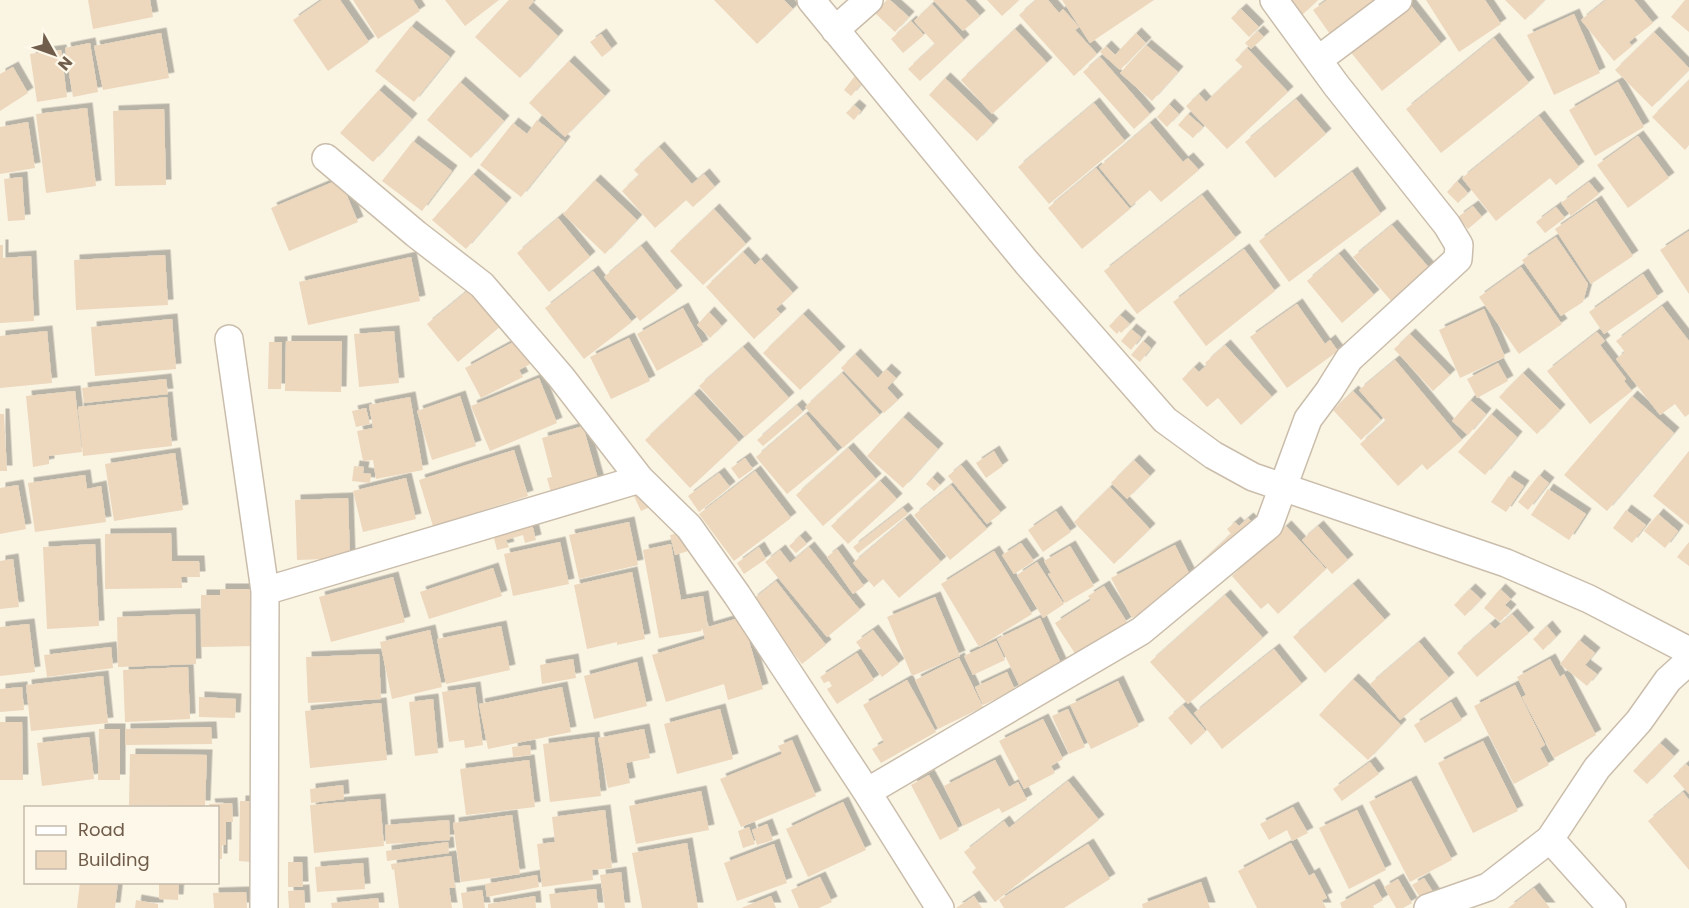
<svg xmlns="http://www.w3.org/2000/svg" width="1689" height="908" font-family="Poppins,sans-serif">
<defs>
<filter id="shadow"><feDropShadow dx="5.5" dy="-5.5" stdDeviation="0" flood-color="#0004"/></filter>
</defs>
<rect width="100%" height="100%" fill="#faf4e3"/>
<!-- building -->
<path fill="#edd7bd" filter="url(#shadow)" d="M88,0H150L153,17L93,29Z
M322,0H340L369,42L328,71L293,20Z
M353,0H413L420,11L378,39Z
M445,0H499L465,26Z
M509,0H532L534,1L528,8L558,36L520,78L475,37Z
M714,0H784L793,9L757,44Z
M887,0H890L909,17L895,32L875,13Z
M933,0H965L980,16L963,31Z
M987,0H1019L1002,16Z
M1036,0H1048L1059,13L1063,9L1079,27L1075,30L1097,54L1074,76L1019,15Z
M1062,0H1154L1090,43Z
M1292,0H1318L1301,16L1289,3Z
M1327,0H1383L1332,37L1313,10Z
M1426,0H1485L1501,24L1459,52Z
M1505,0H1545L1525,20Z
M1606,0H1634L1653,23L1629,42L1632,46L1614,61L1581,20Z
M1685,0H1689V32L1671,17Z
M1409,3L1441,44L1382,91L1349,50Z
M932,4L964,40L920,81L908,69L935,44L914,21Z
M1241,9L1259,27L1249,37L1231,18Z
M1574,14L1600,73L1554,95L1527,35Z
M911,21L924,35L903,53L891,39Z
M411,26L450,57L414,102L375,71Z
M1015,29L1047,63L992,114L961,80Z
M1258,31L1264,37L1251,49L1245,43Z
M1654,32L1689,68V70L1652,107L1615,70Z
M161,33L169,78L103,90L94,46Z
M1136,33L1146,43L1120,70L1100,52L1106,46L1115,55Z
M601,34L612,49L602,57L590,42Z
M1494,38L1529,83L1441,153L1406,109Z
M90,43L98,92L73,97L65,48Z
M1146,45L1178,72L1152,101L1120,73Z
M1247,48L1288,92L1227,149L1186,106L1199,94L1206,102L1243,67L1235,60Z
M61,50L67,97L37,102L30,54Z
M1100,57L1150,114L1134,129L1083,72Z
M569,61L605,96L565,137L529,103Z
M13,67L28,93L0,111V74Z
M855,76L863,82L851,96L844,90Z
M945,78L993,124L977,141L929,95Z
M1689,80V145L1685,150L1652,117Z
M460,82L504,121L471,158L427,120Z
M1618,82L1644,127L1595,156L1569,110Z
M379,90L412,119L373,162L340,133Z
M1296,99L1326,134L1275,178L1245,142Z
M1094,103L1125,141L1049,204L1018,167Z
M1169,104L1179,114L1167,127L1157,117Z
M854,105L861,111L854,120L846,113Z
M87,108L96,186L46,193L36,114Z
M164,109L166,185L115,186L113,111Z
M1188,114L1203,127L1193,138L1178,125Z
M1539,116L1579,167L1556,185L1550,178L1496,221L1462,178Z
M537,120L565,142L521,197L480,165L513,123L527,134Z
M28,122L35,168L0,174V127Z
M1150,123L1183,162L1188,158L1199,170L1161,202L1150,190L1131,206L1099,167Z
M1638,136L1669,178L1628,208L1597,165Z
M413,141L452,171L422,211L382,181Z
M659,147L692,184L704,174L715,187L693,207L686,200L655,228L622,191L639,175L634,170Z
M1096,168L1130,209L1082,249L1048,208Z
M1352,172L1381,214L1289,282L1259,241Z
M473,174L506,203L466,249L432,220Z
M22,177L25,220L8,221L4,179Z
M340,179L358,222L289,251L271,208Z
M595,180L637,220L605,254L563,214Z
M1457,181L1468,193L1458,203L1447,192Z
M1589,182L1599,194L1571,216L1561,203Z
M1202,195L1236,238L1137,314L1104,271Z
M1596,201L1633,256L1591,284L1555,229Z
M1473,206L1482,217L1468,229L1458,217Z
M1556,207L1565,218L1545,233L1536,222Z
M714,209L746,244L703,285L670,251Z
M558,218L590,257L549,292L517,253Z
M1392,225L1431,270L1393,303L1353,257Z
M1689,231V294L1660,250Z
M1556,237L1588,284L1583,302L1561,316L1522,260Z
M0,245H3V258L31,256L34,321L0,323Z
M641,246L677,291L640,321L604,277Z
M1244,249L1275,291L1206,346L1173,302Z
M743,252L755,265L761,259L793,293L776,309L781,314L754,339L706,287Z
M1339,254L1374,295L1342,323L1307,281Z
M165,255L168,305L76,310L74,260Z
M411,257L420,301L308,325L299,282Z
M1521,267L1562,324L1519,354L1479,297Z
M593,271L632,322L584,359L545,308Z
M1643,274L1658,297L1604,334L1589,312Z
M471,288L502,325L458,362L427,324Z
M1297,304L1325,344L1330,340L1338,351L1287,388L1250,337Z
M1662,306L1689,341V414L1685,417L1675,404L1660,415L1616,359L1625,352L1616,341Z
M683,308L703,345L657,371L637,334Z
M1484,309L1505,357L1460,378L1439,330Z
M709,312L722,326L710,338L697,325Z
M803,314L840,352L800,390L763,353Z
M1120,315L1130,324L1121,333L1119,331L1117,334L1109,326Z
M172,319L176,369L95,376L91,327Z
M1131,329L1141,337L1131,350L1121,341Z
M47,331L52,383L0,388V336Z
M394,331L399,383L359,387L354,334Z
M1597,332L1605,341L1600,345L1626,379L1624,381L1632,391L1590,424L1547,371Z
M1410,334L1450,375L1433,391L1394,349Z
M629,338L650,381L611,399L590,357Z
M519,339L532,363L519,370L523,377L481,398L465,368Z
M286,341H342L341,392L285,391Z
M1143,341L1151,348L1140,362L1131,355Z
M269,342H282L281,389H268Z
M1225,345L1272,397L1241,425L1218,398L1207,407L1182,379L1194,367L1199,372L1207,365L1205,363Z
M743,347L789,398L745,437L699,386Z
M855,354L878,378L886,369L896,378L887,388L898,400L884,413L841,368Z
M1395,360L1462,440L1427,470L1422,464L1398,486L1360,444L1386,421L1359,390Z
M1498,363L1508,381L1477,398L1467,379Z
M842,373L880,415L843,448L805,407Z
M1523,373L1560,410L1537,434L1499,397Z
M539,378L557,423L490,451L471,406Z
M166,379L168,394L84,403L82,388Z
M75,391L82,452L49,456V464L33,467L26,396Z
M1353,391L1381,420L1361,440L1333,410Z
M694,394L739,442L690,488L645,440Z
M460,396L476,446L432,460L417,411Z
M1632,396L1674,433L1607,511L1564,475Z
M167,397L172,446L83,456L78,407Z
M410,397L423,470L376,479L373,460L363,461L357,431L373,428L369,405Z
M1470,400L1486,414L1468,435L1452,421Z
M797,405L803,412L763,446L757,440Z
M366,408L370,424L356,427L352,411Z
M0,414H4L7,471H0Z
M806,414L838,452L787,494L756,457Z
M1491,414L1517,437L1485,475L1458,452Z
M903,417L938,449L903,488L867,456Z
M583,426L600,486L553,500L547,478L552,477L542,438Z
M848,448L876,479L823,526L796,495Z
M514,450L528,496L433,526L419,480Z
M994,451L1003,466L986,478L976,463Z
M1689,451V525L1653,496Z
M175,453L183,510L114,521L105,464Z
M745,458L753,469L739,479L731,468Z
M1134,460L1150,476L1127,499L1111,483Z
M961,465L1001,513L987,524L948,476Z
M354,466L364,467L363,473L371,474L370,483L352,481Z
M755,471L791,518L734,561L699,514Z
M719,473L730,487L699,512L688,496Z
M85,475L87,489L101,486L106,522L35,532L28,483Z
M1539,475L1549,483L1528,510L1518,502Z
M1509,476L1524,486L1506,512L1491,502Z
M932,477L940,485L934,491L926,484Z
M406,478L416,519L363,532L353,491Z
M880,481L897,499L848,544L831,526Z
M18,485L26,529L0,534V488Z
M951,485L987,529L950,560L914,515Z
M1110,487L1150,529L1114,564L1074,522Z
M1548,489L1586,514L1569,540L1531,515Z
M645,490L652,506L641,511L634,496Z
M348,498L350,558L297,560L295,500Z
M903,508L908,514L858,553L853,547Z
M1626,510L1646,525L1632,543L1613,528Z
M1056,511L1071,532L1043,552L1028,530Z
M1658,514L1678,531L1665,548L1644,531Z
M1248,518L1257,528L1243,541L1233,531L1243,542L1205,577L1196,567L1231,534L1227,529L1235,522L1239,526Z
M905,519L941,562L899,598L883,579L874,587L853,563Z
M531,520L536,540L525,543L523,535L506,540L509,547L497,550L492,530Z
M629,522L638,565L579,579L569,535Z
M1286,526L1326,569L1278,614L1268,603L1261,609L1232,576Z
M1318,526L1348,560L1332,574L1302,540Z
M683,532L688,551L675,555L670,535Z
M171,533L172,561H199L200,577H181L182,588L105,589V534Z
M800,536L807,544L796,553L789,546Z
M560,542L569,584L513,596L504,554Z
M1689,542V566L1677,557Z
M1021,543L1034,561L1014,574L1002,555Z
M95,544L99,626L47,629L43,547Z
M671,544L681,600L703,596L708,627L742,617L763,689L728,700L724,684L666,702L652,655L705,639L702,628L701,631L659,638L643,550Z
M1175,545L1195,585L1132,618L1111,578Z
M1070,546L1094,586L1065,603L1048,574L1051,573L1044,561Z
M759,547L766,559L744,574L737,563Z
M809,547L860,610L827,637L765,562L780,550L790,563Z
M837,549L864,586L853,594L827,557Z
M994,551L1032,614L979,647L941,584Z
M13,559L19,607L0,609V561Z
M1037,562L1064,604L1043,618L1017,575Z
M493,568L502,596L429,619L420,592Z
M632,572L645,639L617,645V642L587,649L574,585Z
M393,577L405,622L331,642L319,597Z
M776,581L826,645L802,664L752,600Z
M1353,584L1385,620L1325,673L1293,637Z
M1104,586L1127,622L1076,655L1055,623L1091,600L1088,596Z
M220,589H255V646L201,647V595H220Z
M1470,589L1481,599L1465,616L1454,605Z
M1500,589L1511,599L1505,605L1511,610L1500,622L1484,608Z
M1225,595L1263,638L1188,704L1150,662Z
M935,597L960,656L912,676L887,617Z
M195,614L196,664L118,667L117,617Z
M1512,614L1529,633L1477,677L1457,653L1490,624L1495,629Z
M1040,618L1063,668L1021,689L997,639Z
M29,624L35,672L0,676V627Z
M501,626L510,670L446,684L437,639Z
M1547,626L1556,637L1543,650L1533,639Z
M430,630L442,687L392,699L380,642Z
M873,630L899,664L882,677L856,642Z
M1579,640L1595,653L1585,665L1597,674L1587,686L1560,664Z
M996,641L1005,660L973,675L964,656Z
M1419,642L1449,678L1400,720L1370,684Z
M111,647L113,668L47,677L44,655Z
M1274,649L1302,684L1222,749L1194,713Z
M857,653L874,680L837,704L827,689L832,686L829,681L824,683L820,677Z
M379,654L381,699L308,703L306,657Z
M959,658L983,707L938,729L915,680Z
M573,659L576,678L542,684L540,665Z
M1550,659L1560,677L1564,674L1596,735L1554,758L1522,697L1526,695L1517,677Z
M637,662L647,706L594,719L584,676Z
M188,667L190,719L125,722L123,670Z
M1007,672L1015,690L983,705L975,687Z
M103,676L108,723L31,731L26,685Z
M1353,679L1401,725L1368,760L1319,715Z
M907,680L936,732L881,763L872,749L884,742L863,705Z
M1118,681L1139,726L1091,749L1070,705Z
M1515,685L1545,745L1540,748L1549,765L1514,784L1474,706Z
M22,687L24,710L0,712V689Z
M475,687L483,745L465,748L464,740L449,742L442,692Z
M562,687L571,732L488,749L479,704Z
M199,697L236,699L235,718L199,717Z
M433,699L438,753L415,756L409,702Z
M1451,702L1462,720L1425,743L1414,725Z
M381,703L387,760L310,768L305,711Z
M1183,705L1206,731L1191,745L1168,718Z
M720,709L733,759L677,774L664,724Z
M1068,709L1085,747L1069,754L1052,716Z
M1043,719L1063,759L1051,766L1055,773L1024,789L999,741Z
M0,722H22L23,780H0Z
M211,727L212,744L125,745V729Z
M99,729H120V780H98Z
M644,729L650,758L626,763L630,783L608,788L598,738Z
M89,737L94,779L42,786L37,743Z
M594,737L601,796L550,802L543,744Z
M792,740L816,796L741,827L720,779L782,754L778,746Z
M1483,741L1518,811L1473,833L1438,763Z
M1660,743L1674,756L1647,784L1633,771Z
M530,745L531,755L513,757L512,747Z
M130,754L207,755L205,806L129,805Z
M529,760L535,807L466,815L460,769Z
M995,760L1009,787L1018,782L1027,800L1002,813L999,808L963,826L944,786Z
M1370,762L1379,774L1342,801L1333,789Z
M1686,764L1689,767V794L1673,776Z
M929,775L959,830L940,840L911,785Z
M1068,781L1099,820L995,902L972,872L976,868L964,852L1004,821L1009,828Z
M1411,781L1452,860L1410,882L1369,802Z
M343,785L344,799L311,803L310,789Z
M701,791L709,830L636,844L629,806Z
M1683,792L1689,800V870L1648,821Z
M380,799L384,846L314,853L310,805Z
M240,801H254L252,862L239,861Z
M843,802L866,850L808,877L786,829Z
M232,803L233,822H226V845H222V859H218V808H210L209,804Z
M1293,807L1308,833L1292,841L1287,830L1269,840L1260,824Z
M605,810L612,868L592,870L593,880L542,887L537,844L555,842L552,817Z
M1357,810L1386,870L1349,889L1319,828Z
M512,815L520,874L461,882L453,823Z
M449,820L450,840L386,844L385,825Z
M767,824L773,840L757,845L752,830Z
M749,827L755,844L743,848L738,831Z
M448,842L449,853L387,861L386,851Z
M687,843L698,908H642L632,853Z
M1291,843L1309,876L1314,873L1327,898L1322,900L1326,908H1257L1238,871Z
M774,844L787,883L737,901L724,863Z
M1088,844L1110,879L1064,908H1004L999,900Z
M451,856L455,888H449L452,908H399L394,869L392,870L391,864Z
M288,862H302L303,887H288Z
M363,863L365,889L317,892L315,867Z
M621,872L625,908H605L600,875Z
M537,875L539,887L487,897L485,884Z
M820,877L832,902L819,908H799L791,890Z
M1424,878L1435,895L1423,902L1412,885Z
M1398,879L1412,903L1403,908H1396L1384,887Z
M80,882H118L115,908H77Z
M159,882H179L178,900L159,899Z
M1201,882L1210,908H1143L1142,904Z
M1374,884L1383,900L1373,906L1374,908H1342L1340,903Z
M1534,888L1550,908H1508Z
M596,889L598,908H551L549,894Z
M304,890L305,908H289L288,891Z
M482,890L485,908H463L461,893Z
M246,892L247,908H214L213,893Z
M535,896L536,908H488V904Z
M771,896L776,908H741Z
M974,896L982,908H956Z
M378,898L379,908H332L331,903Z
M136,900L158,904V908H135Z"/>
<g fill="none" stroke-linecap="round" stroke-linejoin="round">
<!-- minor casing -->
<g stroke="#cabdab" stroke-width="30">
<path id="minor" d="M811,0L1027,263L1165,420L1213,455L1253,477L1506,563L1589,599L1689,651
M835,30L869,0
M1318,60L1398,0
M326,158L416,234L482,285L561,377L640,479L689,527L737,595L867,792L940,908
M229,339L265,591L264,908
M265,591L640,479
M867,792L1141,631L1269,525L1308,419L1329,391L1349,359L1458,259L1459,245L1447,225L1336,85L1274,0
M1550,839L1612,908
M1428,908L1488,887L1550,839L1597,768L1639,721L1668,680L1689,661"/>
</g>
<!-- minor -->
<use href="#minor" stroke="#fff" stroke-width="27"/>
</g>
<!-- legend -->
<rect x="24" y="806" width="195" height="78" fill="#fdf8e9" stroke="#c5baaa" stroke-width="1.5"/>
<rect x="36" y="826" width="30" height="9" fill="#ffffff" stroke="#c5baaa" stroke-width="1.5"/>
<text x="78" y="836" font-size="18" fill="#705d4b">Road</text>
<rect x="36" y="851" width="30" height="18" fill="#edd7bd" stroke="#c5baaa" stroke-width="1.5"/>
<text x="78" y="866" font-size="18" fill="#705d4b">Building</text>
<!-- north arrow -->
<g transform="translate(54 54) rotate(130)" stroke="#fdf8e9" stroke-width="4.5" paint-order="stroke">
<path d="M0-4.5L10 22L0 15L-10 22Z" fill="#705d4b"/>
<text y="-9" font-size="16" font-weight="bold" text-anchor="middle" fill="#705d4b">N</text>
</g>
</svg>
